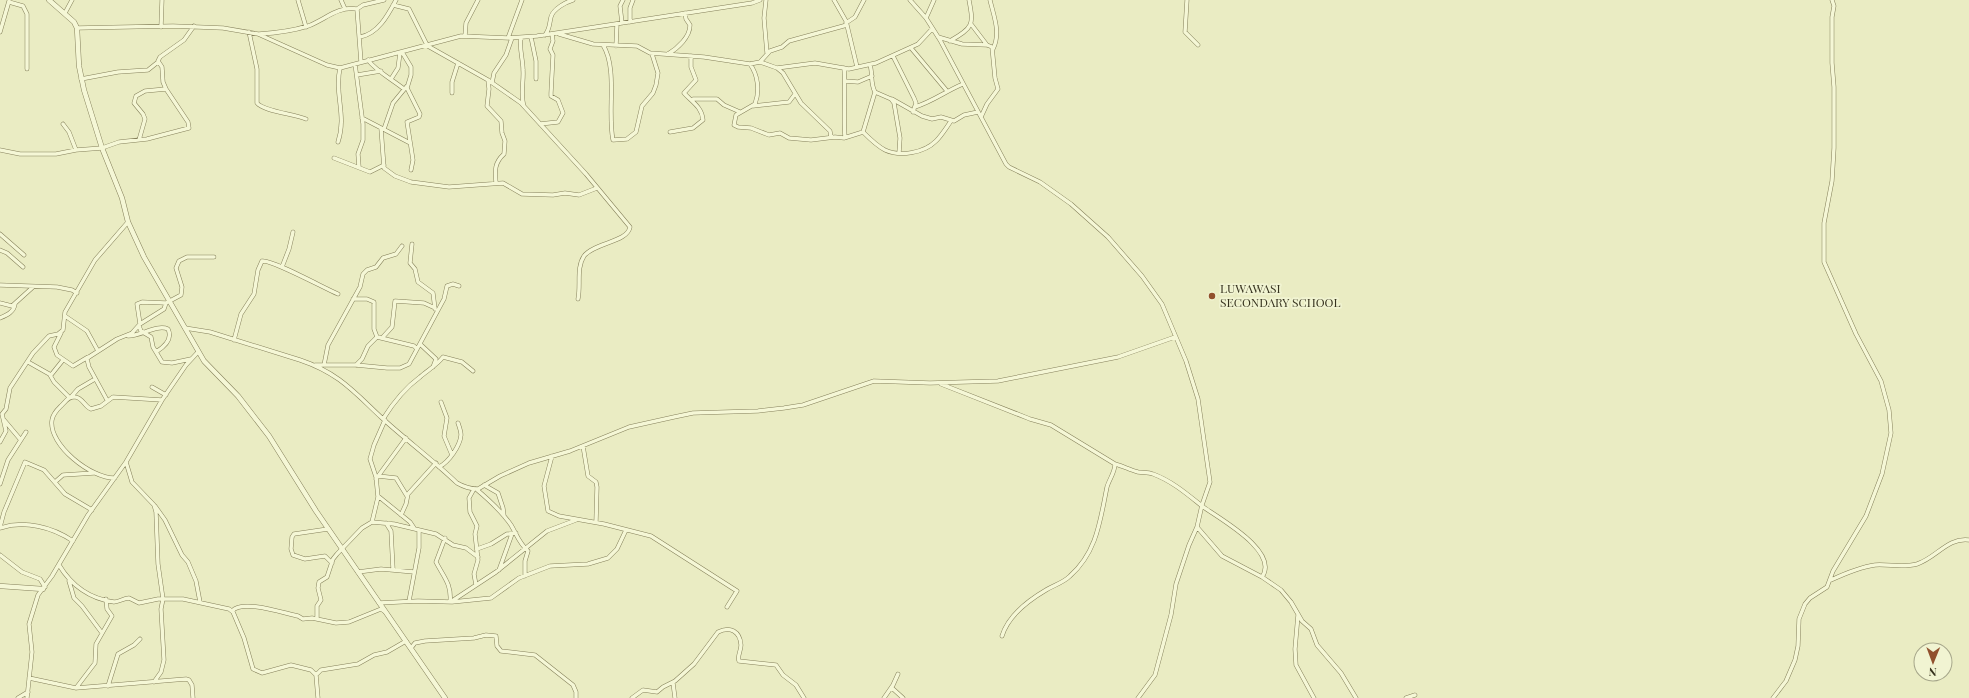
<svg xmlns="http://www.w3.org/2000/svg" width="1969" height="698" font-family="'Playfair Display',serif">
<rect width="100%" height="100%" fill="#eaecc3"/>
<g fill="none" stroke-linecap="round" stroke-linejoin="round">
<!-- minor casing -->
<g stroke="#85805b" stroke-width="4.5">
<path id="minor" d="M298,0L306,27
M341,0L345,9
M766,0L764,18L767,53
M834,0L846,21L857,67
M910,0L926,18L940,40L1006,164L1009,167L1040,182L1071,204L1108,237L1142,276L1162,304L1186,361L1198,399L1210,482L1202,505L1197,527L1189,545L1176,584L1171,615L1155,675L1138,698
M990,0C994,17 1001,33 993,49
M1187,0L1185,32L1198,45
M9,2L23,6L27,14V69
M393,5L409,9L427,45
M65,13L72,0
M926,18L934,0
M630,22V8L633,0
M622,23L620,6L623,0
M846,23L855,17L864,0
M971,24L987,45
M161,27L162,0
M77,28L173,26L223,28L258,34L327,65L340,68L461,36L508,38L537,36L752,3L760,0
M0,32L9,1
M249,32L257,69V103C263,111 294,114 306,119
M259,34C276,33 292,31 308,26C325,20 337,6 357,9
M559,34L593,44L637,46L650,53L704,57L750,64L760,62L770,51L782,47L789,41L847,25
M545,35C550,29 549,25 551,17C553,9 566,2 573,0
M465,36L466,23L478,0
M360,37C378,34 388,15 396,0
M531,37L536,61V79
M938,37L962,44L987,45L992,47L995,78L998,89L987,104L981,117
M508,38L522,0
M521,38C519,49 523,59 523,70C524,82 520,94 524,106
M950,41C973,27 974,26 969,0
M426,45L488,80L521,103L586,174L630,227C628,242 594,243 584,256C576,268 581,285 578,299
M603,45C618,69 607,112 613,140L627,139L636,132L642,106L653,93L656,85L658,73L652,54
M616,46L617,24
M911,48L947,91
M402,52L411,67V75L407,88L420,114L419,117L407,122L413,160L411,170
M668,54C678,48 690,37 690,25L686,19L685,13
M893,56L914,98L916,103L913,112
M368,60C376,71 393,80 404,89
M361,62L357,9L363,5L384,0
M760,62L777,68L783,73L801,103L830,131L831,137
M355,64L363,124V140L358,154L359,167
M750,64C758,75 760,91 755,104L736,115L734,125L738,127L751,128L769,135L780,133L789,138L811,140L835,137L844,138L863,132L875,92
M870,65C873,74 870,83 875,92L891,99L894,103L900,138L899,153
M777,68L815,63L849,69L876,63L918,44L932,29
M844,68C846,91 843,114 845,137
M357,75L381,71
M81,79L118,72L148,70L158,62
M391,79L398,68L400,53
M488,80L489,89L487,106L501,121L502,133L505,141L504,154C494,163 495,171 496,183
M845,81L858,82L872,76
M492,83L494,73L506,55L512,38
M452,93V82L458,63
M693,99H717L724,105L740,112
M892,99L922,116L932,119L941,117L954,121L964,115L978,112
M753,106L789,102L795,94
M915,107C932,102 946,91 963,84
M362,118L410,143
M63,124L69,132L76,150
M540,124L558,122L563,113L558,100L551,96V93L553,55L550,49L553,41L552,34
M381,128L384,168L395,176L411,182L449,187L503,183L522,194L553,195L565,193L579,195L597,188
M384,129L393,103L407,86
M670,132L693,128L703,120C702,107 692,102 684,93L696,80L691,67V56
M863,132C870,139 877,146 885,150C900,157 924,153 936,141C942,135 946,128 951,121
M139,140L145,119L143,114L134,103L136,96L145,91L166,89
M338,142C347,115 334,94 340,68
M0,150L20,154H56L76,150L102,148L119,142L147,139L189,128L188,122L166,89L163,82L162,67L158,61L160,57L184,40L194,26
M334,158L370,172L384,165
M0,234L24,255
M412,244L410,263L415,269L418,282L433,293L435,309
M0,250L7,253L23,267
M282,267L289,249L293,232
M0,285L57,287L72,290L77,293
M353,299H367L374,302V329L377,337L414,346L417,349
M0,303L12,306L33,287
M65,316L87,331L98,351
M0,318C7,315 14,312 15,304
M140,324L137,304L142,302L166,303
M139,326L141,331L151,337L153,347L162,362L172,363L191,359
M185,328L210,332L300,360C339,373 354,392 382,418C406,440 433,460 457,483C464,487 469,489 478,489L500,476L529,463L570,451L629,427L674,417L693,413L758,411L784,408L803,405L874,381L930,383L998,381L1118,357L1175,337
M61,333L54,347L57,355L73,366L88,357
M128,336C141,336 157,324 168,329C173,339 164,347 156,352
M382,338L392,327L395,301L424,303L435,308
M234,340L241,314L254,294L258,270L262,261C271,259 324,288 338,294
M420,344L436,359L433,367
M28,362L51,375L63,360
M315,365H356L387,368H400L409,364L444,299L447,286L453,284L459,286
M324,365L328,345L360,287L363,274L367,270L376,267L383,258L396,254L402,246
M356,365L362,359L368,346L377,337
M50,375L54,382L69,397
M941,384L1030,419L1051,425L1115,464C1115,472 1109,480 1107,487C1100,521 1097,552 1070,576C1063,583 1054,585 1046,590C1029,600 1008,616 1002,636
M152,387L166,395
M71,397L78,389L95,379
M107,400L89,367L87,359L89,357L117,339L132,333L140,324L164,309L166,303L181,295L182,287L176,268L179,261L187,257H214
M441,402L447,418L444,436L452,455
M383,419C393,403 405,388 420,377C428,370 437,365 443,357L462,362L473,371
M4,420L20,439
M0,442L6,431L2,414L6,409L10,388L33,353L49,336L58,334L63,330L65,312L95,260L128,222
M583,446L588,476L596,482L597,487L596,522
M552,456L544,486L548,511L559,516L604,524L651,536L737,591L727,607
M126,462L132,482L154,505L156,512L158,564L163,599L161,609L164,660L161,672L154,682
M1115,464C1123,466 1130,470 1138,472C1143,473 1148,472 1153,474C1172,481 1187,494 1202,506C1218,518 1280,551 1262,577
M439,467C449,462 460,446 461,435C461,431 459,426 458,423
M378,476L396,478L407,496
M115,478C92,479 48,445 52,420C53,413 58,409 62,405C66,401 69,396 75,397C82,397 85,407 91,409L101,406L113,397L162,400
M376,479L406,438
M55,482L63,475L94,473
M0,484L8,460L26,432
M484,485L498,493L503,508L504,516
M474,489L469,498L470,512L477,526L475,534L478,560L474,574L476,585
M476,489C488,499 502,512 511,525C517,535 519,543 528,551L525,561V576
M378,496L410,522L414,528
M155,506L165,520L182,555L188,562L196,581L200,602
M401,515L406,504L408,494L436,463
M372,522L378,497L376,477L370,459L374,445L385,420
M386,523L391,531L393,569
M0,527L4,512L25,462L44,470L65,494L92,510
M1197,527L1222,556L1262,577L1281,590L1291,602L1302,621L1311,629L1317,645L1341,673L1356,698
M0,528C25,520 52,527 73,541
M328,529L294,534L292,537L291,549L293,555L305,559L325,556L332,563
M445,538L436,562C443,576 452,584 450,602
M477,549L491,544L507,534L516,533
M0,555L22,572L40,579L45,587
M59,565C71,585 90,599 114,602C119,602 124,598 129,598L139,603L158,599H183L229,609L233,612L244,638L253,669L262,673L291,665L311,670L316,675L318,698
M499,570L512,534
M358,572L381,569L414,572
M1831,580C1844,574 1860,567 1875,565C1889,564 1903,568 1917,564C1936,558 1948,537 1969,540
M69,581L74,598L82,606L102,633
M409,601L419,548V530
M452,601L496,572L547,531L576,520
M379,603L418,601L452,602L491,598L519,578L550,566L588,564L608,558L617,549L626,530
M232,611C243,599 283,613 298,616L303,619L312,618L336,623L349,622L381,609L384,611
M1298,615L1295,649L1296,665L1314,698
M317,619V606L321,600L318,588L319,582L327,577L333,559L337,554L362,528L372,522L394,524L436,534L453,545L466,548L478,557
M411,648L415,643L425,641L474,638L486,635L496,636L497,646L501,651L535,655L573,685L576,692V698
M316,675L321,670L358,664L374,655L387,652L406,641
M29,678L76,688L186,679L189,680L192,685L193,698
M673,683L675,698
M108,686L118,654L134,645L140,639
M76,688L95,663L96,644L112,616L107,609L106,599
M892,688L903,698
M18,698L28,692
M27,698L32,652L29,624L38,595L52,576L88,515L126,462L162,400L186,365L198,352
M632,698L643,690L657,692L663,687L675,681L694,664L718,632C730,626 740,631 741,645C741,651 737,656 739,661L776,665L783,675L796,685L804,698
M884,698L893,685L898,674
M1406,698L1415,695
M1773,698L1786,681L1795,660L1798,646L1799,619L1805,604L1810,598L1827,587L1833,571L1866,516L1882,474L1891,433L1889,410L1881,381L1856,334L1824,262V223L1832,181L1834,148V87L1832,63V17L1834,6L1832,0"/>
</g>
<!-- tertiary casing -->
<g stroke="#85805b" stroke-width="5.5">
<path id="tertiary" d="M49,0L74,22L77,28L79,66L84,90L102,148L122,198L128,222L144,257L204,361L238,396L269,436L316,511L445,698
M0,586L43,589"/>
</g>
<!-- minor -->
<use href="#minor" stroke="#f5f7d6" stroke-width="3.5"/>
<!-- tertiary -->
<use href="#tertiary" stroke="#f5f7d6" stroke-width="4.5"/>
</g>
<!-- markers -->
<circle fill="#91502d" stroke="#f1f4d2" stroke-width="1.5" cx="1212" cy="296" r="4"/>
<g text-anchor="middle" stroke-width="3.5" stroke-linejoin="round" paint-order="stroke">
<!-- poi labels -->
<g font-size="12" fill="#36321e" stroke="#f1f4d2" text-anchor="start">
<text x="1220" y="293">LUWAWASI<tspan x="1220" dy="14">SECONDARY SCHOOL</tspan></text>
</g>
</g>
<!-- north arrow -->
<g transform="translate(1933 662) rotate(181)"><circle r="19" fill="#f1f4d2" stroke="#a6a68a"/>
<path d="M0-3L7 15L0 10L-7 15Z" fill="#91502d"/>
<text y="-6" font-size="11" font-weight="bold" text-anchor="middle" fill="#36321e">N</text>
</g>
</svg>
